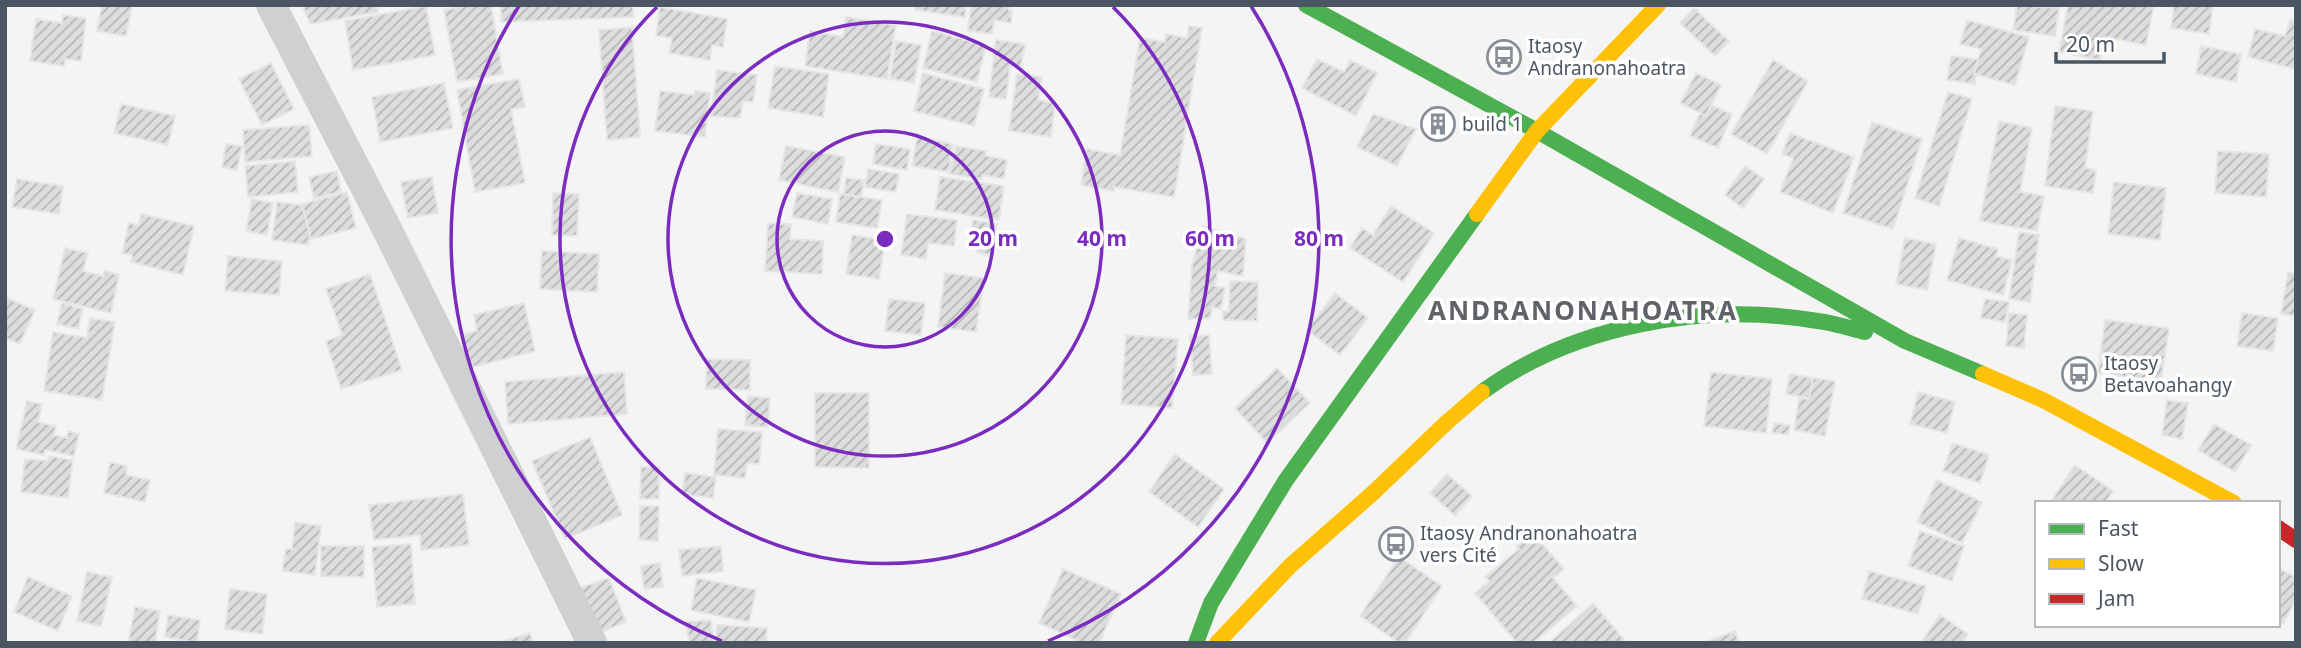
<svg xmlns="http://www.w3.org/2000/svg" width="2301" height="648" font-family="'Noto Sans',sans-serif">
<defs>
<pattern id="building-hatch" width="6" height="6" patternUnits="userSpaceOnUse" patternTransform="scale(1.75)"><rect width="6" height="6" fill="#ddddde"/><path d="M-1 1l2-2M0 6l6-6M5 7l2-2" fill="none" stroke="#b5b6b7"/></pattern>
</defs>
<rect width="100%" height="100%" fill="#f4f4f4"/>
<!-- building -->
<path fill="url(#building-hatch)" stroke="#e5e6e7" stroke-width="2" d="M102,5H132L126,36L97,31Z
M302,5H377L378,12L310,24Z
M470,5H491L503,74L457,82L444,10Z
M501,5H633V17L501,22Z
M916,5H966L965,17L915,10Z
M971,5H1010L1009,10H1012L1011,23L994,20L992,34L968,31Z
M2017,5L2059,8L2055,36L2013,30Z
M2068,5H2154L2146,45L2105,37L2100,60L2059,52Z
M2174,5H2213L2209,34L2171,28Z
M426,6L435,55L353,70L345,21Z
M660,7L727,19L723,47L712,45L710,60L669,53L672,38L656,36Z
M1694,8L1729,41L1715,56L1680,23Z
M63,15L86,18L81,61L65,59L64,66L30,61L36,19L62,23Z
M846,17L896,25L887,79L805,66L810,31L843,37Z
M1967,20L2029,37L2015,85L1974,74L1981,49L1960,44Z
M2290,20L2296,22V69L2248,57L2255,29L2285,36Z
M1189,26L1202,28L1174,197L1114,187V191L1081,185L1087,149L1120,155L1140,38L1165,42L1166,34L1187,38Z
M632,27L640,137L607,140L599,30Z
M932,31L986,45L977,82L923,68Z
M996,40L1025,44L1021,67L1010,66L1006,99L989,97Z
M896,41L921,45L914,83L890,79Z
M2201,46L2241,54L2236,82L2196,74Z
M1951,56L1978,59L1974,74H1976L1975,84L1947,80Z
M1317,59L1344,72L1350,60L1377,73L1356,116L1302,88Z
M1773,60L1808,81L1767,154L1731,134Z
M271,63L294,109L262,125L239,79Z
M775,66L829,74L823,117L768,108Z
M717,70L757,75L753,102L743,101L740,118L711,116Z
M923,73L984,89L974,126L914,111Z
M1696,73L1721,85L1706,116L1680,103Z
M1017,74L1042,77L1038,100L1055,103L1051,137L1009,131Z
M519,79L525,107L511,109L525,183L475,192L457,90Z
M444,83L453,128L380,142L372,97Z
M660,91L694,95L695,91L710,93L705,137L655,131Z
M1948,92L1972,99L1939,206L1915,198Z
M121,104L175,116L168,145L114,133Z
M1711,105L1732,114L1718,148L1690,136L1700,113L1706,116Z
M2055,106L2093,111L2085,168L2096,170L2093,193L2045,186Z
M1431,107L1455,119L1441,141L1422,129Z
M1373,114L1416,129L1397,166L1357,147Z
M1999,121L2032,128L2020,192L2044,196L2037,231L1980,221Z
M1872,122L1922,139L1893,229L1843,213Z
M309,125L312,156L245,162L243,130Z
M1790,133L1854,157L1833,213L1780,192L1793,158L1782,154Z
M917,137L953,144L949,172L912,166Z
M226,144L242,146L237,170L222,167Z
M876,144L910,149L907,170L873,164Z
M786,146L845,157L838,192L779,180Z
M956,146L986,151V156L1007,160L1004,179L982,175V179L950,174Z
M2218,151L2269,154L2266,197L2215,193Z
M295,161L298,192L248,197L245,166Z
M1745,166L1764,179L1743,208L1725,195Z
M868,169L899,174L896,192L865,187Z
M337,171L341,192L314,198L309,177Z
M432,177L438,213L408,218L401,182Z
M940,177L1004,186L999,220L935,210Z
M846,178L864,180L861,197L844,194Z
M17,179L63,186L59,214L12,207Z
M2114,182L2166,188L2160,240L2108,234Z
M347,192L356,228L311,239L302,204Z
M553,193L579,194L577,236L552,235Z
M797,193L832,199L828,224L792,217Z
M840,194L882,200L877,228L836,222Z
M252,199L273,203L267,235L246,231Z
M277,202L302,205L310,234L308,245L272,240Z
M1391,206L1434,233L1403,282L1350,248L1362,228L1373,235Z
M141,214L194,226L183,275L131,262L132,255L122,253L129,223L139,225Z
M907,214L957,220L954,246L928,243L926,259L901,255Z
M973,220L997,224L992,255L977,253L979,241L970,239Z
M768,223L791,224L790,239L823,241L822,274L765,271Z
M1203,226L1246,239L1243,276L1218,271L1215,286L1225,288L1221,309L1212,307L1210,318L1188,319L1192,266Z
M2019,232L2039,235L2030,302L2009,299Z
M852,235L885,240L879,279L846,274Z
M1905,238L1936,244L1927,290L1896,284Z
M1959,238L1998,249L1996,256L2012,260L2003,295L1947,280Z
M65,248L88,253L83,271L103,276L105,271L119,275L111,313L53,299Z
M542,251L599,254L597,292L540,289Z
M228,256L282,261L279,295L225,291Z
M2288,272L2296,274V316L2281,314Z
M945,273L984,278L976,332L938,327Z
M370,274L402,370L341,389L326,341L342,335L326,289Z
M1230,281L1258,282L1257,321L1223,320V311H1229Z
M1335,293L1368,318L1340,355L1307,330Z
M5,297L35,310L20,344L5,338Z
M889,299L925,303L921,335L885,331Z
M1985,299L2009,302L2005,322L1981,318Z
M62,303L83,309L78,329L57,324Z
M524,303L535,351L469,368L461,335L477,331L474,315Z
M2009,313L2027,315L2024,348L2006,346Z
M2242,313L2278,318L2273,351L2237,346Z
M90,318L115,322L102,400L44,391L53,332L87,338Z
M2105,320L2169,328L2161,382L2098,373Z
M1126,335L1178,339L1172,408L1121,404Z
M1209,335L1212,374L1193,375L1190,336Z
M707,359L750,360V390L706,389Z
M1277,368L1310,403L1267,443L1235,408Z
M624,372L627,414L508,424L505,382Z
M1711,372L1772,379L1766,433L1704,426Z
M1790,374L1813,378L1809,398L1786,394Z
M1813,378L1835,381L1825,436L1794,430L1799,398L1809,399Z
M1918,392L1955,402L1947,433L1910,424Z
M815,393H869V468L815,467Z
M748,396L770,398L768,427L745,425Z
M2167,400L2188,403L2182,439L2162,435Z
M27,401L42,404L38,422L56,426L54,435L67,438L68,431L79,434L74,456L45,450L44,455L16,449Z
M1774,423L1790,425L1788,435L1772,433Z
M2214,424L2251,445L2235,472L2198,450Z
M718,429L762,432L759,464L747,463L745,478L714,475Z
M590,437L622,515L565,539L532,461Z
M1953,443L1989,455L1980,483L1943,471Z
M1175,454L1224,489L1198,527L1149,492Z
M49,456L73,460L68,498L21,492L25,459L48,461Z
M110,462L127,466L126,475L150,480L145,502L104,493Z
M2075,465L2113,491L2105,503H2050Z
M641,467H659V499H640Z
M685,473L716,477L713,498L682,494Z
M1447,474L1472,496L1455,516L1430,493Z
M1937,480L1982,502L1962,543L1917,522Z
M463,494L469,545L421,550L420,535L374,540L369,505Z
M640,506H659L658,541L639,540Z
M295,522L321,526L315,575L282,571L286,549H292Z
M1920,531L1964,546L1952,581L1908,566Z
M1532,532L1564,569L1553,578L1577,606L1533,643H1517L1475,593L1489,581L1485,577L1519,549L1516,546Z
M411,544L415,604L377,607L372,547Z
M321,546H364V577L321,576Z
M721,546L723,571L682,576L679,550Z
M1399,557L1442,586L1405,643H1399L1360,616Z
M660,563L663,587L644,589L641,566Z
M2278,568L2296,577V599L2283,624L2278,622Z
M1063,569L1121,594L1099,643H1082L1039,623Z
M1869,571L1926,586L1918,614L1862,599Z
M87,572L112,577L101,626L77,621Z
M28,577L72,596L58,631L14,612Z
M609,578L626,622L597,634L579,588Z
M697,578L756,590L749,622L691,610Z
M230,589L267,594L262,634L225,629Z
M1593,603L1627,643H1549Z
M135,607L160,611L155,643H128Z
M168,615L200,620L197,643L165,637Z
M1940,615L1968,634L1962,643H1921Z
M711,620L713,643H690L685,622Z
M717,625L767,628L766,643H716Z
M1735,631L1739,643H1703Z
M530,633L533,643H497Z"/>
<g fill="none" stroke-linecap="round" stroke-linejoin="round">
<!-- street -->
<path stroke="#ced0d2" stroke-width="30" d="M271,5L387,229L592,643"/>
<!-- fast -->
<path stroke="#4caf50" stroke-width="16" d="M1306,5L1537,131L1905,341L1983,374
M1482,392C1575,324 1706,302 1818,321C1834,323 1849,328 1865,332
M1196,643L1211,603L1286,480L1477,214"/>
<!-- slow -->
<path stroke="#ffc107" stroke-width="16" d="M1477,214L1537,131L1658,5
M1983,374L2043,400L2234,503
M1217,643L1290,566L1374,492L1446,423L1482,392"/>
<!-- jam -->
<path stroke="#c62828" stroke-width="16" d="M2278,528L2296,540"/>
</g>
<!-- distance rings -->
<g fill="none" stroke="#7b2cbf" stroke-width="3.5">
<circle cx="885" cy="239" r="108"/>
<circle cx="885" cy="239" r="217"/>
<path d="M1113 7A325 325 0 1 1 657 7"/>
<path d="M722 641A434 434 0 0 1 519 6M1251 6A434 434 0 0 1 1048 641"/>
</g>
<!-- icons -->
<defs>
<g id="bus-ring" transform="scale(1.75)"><circle r="9.5" fill="#fff" stroke="#868d94" stroke-width="1.5"/><path d="M-5-6H5V4H4V6H2V4H-2V6H-4V4H-5ZM-3.5-4V0h7V-4ZM-3.5 1.2v1.5H-2V1.2ZM2 1.2v1.5H3.5V1.2Z" fill="#868d94"/></g>
<g id="building-ring" transform="scale(1.75)"><circle r="9.5" fill="#fff" stroke="#868d94" stroke-width="1.5"/><path d="M-4-6H4V6H1V3H-1V6H-4ZM-2.5-4.3h1.7v1.8h-1.7ZM.8-4.3h1.7v1.8H.8ZM-2.5-1h1.7V.8h-1.7ZM.8-1h1.7V.8H.8Z" fill="#868d94"/></g>
</defs>
<g fill-rule="evenodd">
<use href="#bus-ring" x="1504" y="57"/>
<use href="#building-ring" x="1438" y="124"/>
<use href="#bus-ring" x="2079" y="374"/>
<use href="#bus-ring" x="1396" y="544"/>
</g>
<g text-anchor="middle" stroke-width="7" stroke-linejoin="round" paint-order="stroke">
<!-- poi labels -->
<g font-size="19" fill="#4a5661" stroke="#fff" text-anchor="start">
<text x="1528" y="53">Itaosy<tspan x="1528" dy="22">Andranonahoatra</tspan></text>
<text x="1462" y="131">build 1</text>
<text x="2104" y="370">Itaosy<tspan x="2104" dy="22">Betavoahangy</tspan></text>
<text x="1420" y="540">Itaosy Andranonahoatra<tspan x="1420" dy="22">vers Cité</tspan></text>
</g>
<!-- district labels -->
<g font-size="26" font-weight="bold" letter-spacing="2" fill="#5f6368" stroke="#fff">
<text x="1583" y="320">ANDRANONAHOATRA</text>
</g>
</g>
<circle cx="885" cy="239" r="10" fill="#7b2cbf" stroke="#fff" stroke-width="3.5"/>
<g font-size="21" text-anchor="middle" font-weight="bold" fill="#7b2cbf" stroke="#fff" stroke-width="7" stroke-linejoin="round" paint-order="stroke">
<text x="993" y="246">20 m</text>
<text x="1102" y="246">40 m</text>
<text x="1210" y="246">60 m</text>
<text x="1319" y="246">80 m</text>
</g>
<!-- border -->
<rect width="2301" height="648" fill="none" stroke="#4a5661" stroke-width="14"/>
<!-- legend -->
<rect x="2035" y="501" width="245" height="126" fill="#ffffff" stroke="#b7bbc0" stroke-width="2"/>
<rect x="2049" y="524" width="35" height="10" fill="#4caf50" stroke="#b7bbc0" stroke-width="2"/>
<text x="2098" y="536" font-size="21" fill="#4a5661">Fast</text>
<rect x="2049" y="559" width="35" height="10" fill="#ffc107" stroke="#b7bbc0" stroke-width="2"/>
<text x="2098" y="571" font-size="21" fill="#4a5661">Slow</text>
<rect x="2049" y="594" width="35" height="10" fill="#c62828" stroke="#b7bbc0" stroke-width="2"/>
<text x="2098" y="606" font-size="21" fill="#4a5661">Jam</text>
<!-- scale -->
<path d="M2056 52v10h108v-10" fill="none" stroke="#4a5661" stroke-width="3.5"/>
<text x="2066" y="52" font-size="21" fill="#4a5661" stroke="#ffffff" stroke-width="5" paint-order="stroke">20 m</text>
</svg>
